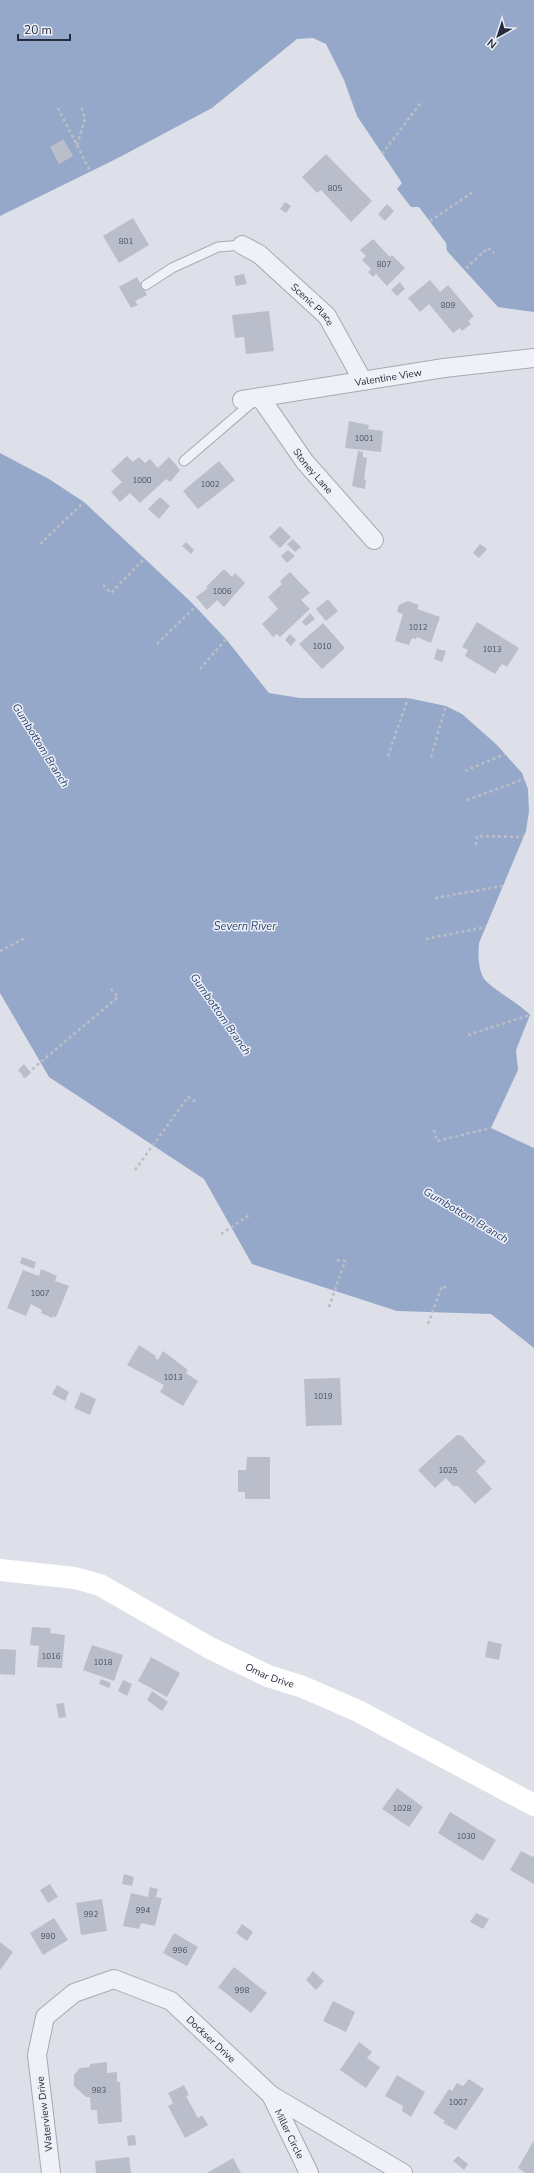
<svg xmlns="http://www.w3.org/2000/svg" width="534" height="2173" font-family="'Nunito Sans',sans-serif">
<rect width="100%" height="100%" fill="#dde0e8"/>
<!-- water -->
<path fill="#96a8ca" d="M0,0H534V312L498,307L447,251L446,243L419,207H411L397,189L402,183L357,116L344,80L326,44L313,38L297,39L212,108L118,158L0,216Z
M0,453L49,479L84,502L190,601L226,639L269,693L300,698H408L446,706L462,714L496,744L522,773L528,789L529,811L526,831L479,943C478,954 478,967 483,977C487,986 520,1004 530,1015L516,1050L518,1070L491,1128L534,1148V1348L491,1314L397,1311L252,1264L204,1179L49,1077L0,993Z"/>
<!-- building -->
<path fill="#babecb" d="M62,140H64L73,156L59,164L50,147Z
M326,154L372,201L351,222L321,190L317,193L302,177Z
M285,202L291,206L286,213L280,209Z
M387,204L394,211L385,221L378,214Z
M133,218L149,245L119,263L103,236Z
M373,239L390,257L392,255L405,268L387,286L376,274L373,277L368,272L371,269L362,260L366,256L360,250Z
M244,274L247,284L236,286L234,276Z
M137,277L147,295L135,301L138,305L131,308L119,287Z
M430,280L440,292L448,285L474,316L468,321L471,324L462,331L460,328L453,333L429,304L420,312L408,298Z
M400,282L405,289L397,296L391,290Z
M269,311L274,351L246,354L244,337L235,338L232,315Z
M349,421L369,425L368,429L383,431L381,452L345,448Z
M358,451L363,452V457L367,458L364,479L366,480L365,489L352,486Z
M127,456L133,462L139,457L145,463L150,459L158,468L169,457L180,470L170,482L166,479L140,503L130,493L120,502L111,492L122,482L111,471Z
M219,461L235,480L198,509L183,491Z
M160,497L170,506L159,519L148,509Z
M280,526L291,537L280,548L269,537Z
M293,539L301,547L295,552L287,544Z
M186,542L194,550L191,554L182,546Z
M480,544L487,549L479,558L473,553Z
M288,550L295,556L287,563L281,556Z
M224,569L232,577L235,573L245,583L224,607L217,600L207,610L196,597L208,588L206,587Z
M290,572L310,593L301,600L310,609L280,637L277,634L273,637L262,624L278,609L268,597L282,584L280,581Z
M328,599L338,611L326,621L316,609Z
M408,601L419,605L417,609L440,617L431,643L417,637L416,639L412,638L409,645L395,641L403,614L397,612L399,605Z
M310,613L315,619L306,626L302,622Z
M477,622L519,648L507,667L502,664L495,674L465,656L468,650L462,647Z
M323,623L345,648L322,669L299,644Z
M290,634L296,640L291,646L285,640Z
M437,649L446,651L442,662L434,659Z
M24,1064L31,1073L25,1078L18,1070Z
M22,1257L36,1262L34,1269L20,1263Z
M41,1269L57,1276L55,1281L69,1286L56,1317L53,1316L52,1318L41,1313L42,1310L31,1304L26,1316L7,1308L23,1270L39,1276Z
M139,1345L156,1356L155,1358L158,1360L163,1351L188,1370L186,1373L198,1381L183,1406L160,1392L164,1385L127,1365Z
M340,1378L342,1425L306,1426L304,1379Z
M57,1385L69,1392L65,1401L52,1394Z
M81,1392L96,1399L90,1415L74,1408Z
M457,1435L462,1436L486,1462L476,1471L492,1489L475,1504L458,1486H453L446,1478L435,1488L418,1470Z
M247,1457H270V1499H245V1492H238V1470H246Z
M32,1627L51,1628L50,1633L65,1635L62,1668L37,1667L39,1646L30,1645Z
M488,1641L502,1644L499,1660L485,1657Z
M92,1645L123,1655L114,1681L83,1670Z
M0,1649L16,1650L15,1675L0,1674Z
M151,1657L180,1673L167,1697L138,1681Z
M101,1679L111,1683L109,1688L99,1684Z
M123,1680L132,1684L127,1696L118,1691Z
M152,1691L168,1702L162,1711L147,1700Z
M64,1703L66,1717L59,1718L56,1704Z
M397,1788L423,1807L409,1827L382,1809Z
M450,1812L496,1840L483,1861L438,1833Z
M521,1851L533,1857L534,1855V1884L510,1870Z
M124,1874L134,1877L132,1886L122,1884Z
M50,1884L58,1897L48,1903L40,1890Z
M150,1887L158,1889L156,1897L162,1898L155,1926L141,1923L139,1929L123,1926L131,1893L148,1897Z
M102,1899L107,1931L81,1935L76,1903Z
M476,1913L489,1919L483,1929L470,1922Z
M54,1918L68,1940L43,1955L30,1933Z
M242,1924L253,1932L247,1941L236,1933Z
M174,1933L198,1947L187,1966L163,1953Z
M0,1942L13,1952L0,1970Z
M234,1967L267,1993L251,2013L218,1987Z
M313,1971L324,1981L316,1990L306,1980Z
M333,2001L355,2012L346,2032L323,2021Z
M359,2042L372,2052L367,2058L380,2067L366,2088L340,2070Z
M107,2062V2073L117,2072V2082H120L122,2122L98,2124L97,2110H91L90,2097H86L74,2086V2075L80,2068L90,2067V2064Z
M397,2075L425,2092L411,2117L402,2111L403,2106L385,2096Z
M469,2079L484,2089L456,2130L443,2123L445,2121L433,2113L449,2089L452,2091L457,2083L463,2086Z
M184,2085L189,2095L186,2096L198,2118L202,2115L208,2125L185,2138L168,2106L173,2103L168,2093Z
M135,2135L136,2145L128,2146L127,2136Z
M534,2140V2173H526L518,2168Z
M458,2156L468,2164L464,2170L453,2161Z
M129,2157L131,2173H96L95,2161Z
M233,2158L241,2173H207Z"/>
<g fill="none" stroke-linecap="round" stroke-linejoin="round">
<!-- lane casing -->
<g stroke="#a6aab5" stroke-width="11">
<path id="lane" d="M146,285L172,268L218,247L242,245
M184,461L255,400"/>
</g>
<!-- street casing -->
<g stroke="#a6aab5" stroke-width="20">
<g id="street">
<path id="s1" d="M242,245L259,254L327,316L363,381"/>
<path id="s2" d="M260,397L305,462L374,540"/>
<path id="s3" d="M242,400L444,368L534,358"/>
<path id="s4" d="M271,2095L309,2173"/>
<path id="s5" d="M51,2173L37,2055L45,2017L74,1993L114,1979L171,2001L271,2095L403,2173"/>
</g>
</g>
<!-- path -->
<path stroke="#bbbec6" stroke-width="2.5" stroke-dasharray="3 3" stroke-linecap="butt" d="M58,108L90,171
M77,145L85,119L81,106
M382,154L422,101
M430,221L473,192
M466,268L488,248L494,253
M40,544L84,502
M103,585L111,593L144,559
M157,644L195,607
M200,669L226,639
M388,756L408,698
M431,757L446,706
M465,771L505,754
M467,800L524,779
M476,845L477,836L524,837
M435,898L503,886
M426,939L486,927
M0,951L27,937
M468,1035L530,1015
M23,1077L118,997L111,989
M434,1130L437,1141L491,1128
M135,1170L188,1097L198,1103
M221,1234L251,1214
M329,1307L345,1261L336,1260
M428,1324L442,1286L448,1288"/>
<!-- lane -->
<use href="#lane" stroke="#f0f1f6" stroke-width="9"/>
<!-- street -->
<use href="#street" stroke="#f0f1f6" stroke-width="18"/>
<!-- secondary -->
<path stroke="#fff" stroke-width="22" id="s6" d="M0,1570L75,1578L100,1585L210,1648L268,1676L303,1687L358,1711L534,1805"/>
</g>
<g text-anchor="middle" stroke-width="3" stroke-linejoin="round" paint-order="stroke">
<!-- number labels -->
<g font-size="8" fill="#4b5062">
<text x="335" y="191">805</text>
<text x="126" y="244">801</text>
<text x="384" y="267">807</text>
<text x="448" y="308">809</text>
<text x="364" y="441">1001</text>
<text x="142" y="483">1000</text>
<text x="210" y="487">1002</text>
<text x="222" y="594">1006</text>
<text x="418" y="630">1012</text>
<text x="322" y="649">1010</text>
<text x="492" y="652">1013</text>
<text x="40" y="1296">1007</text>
<text x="173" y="1380">1013</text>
<text x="323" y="1399">1019</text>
<text x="448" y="1473">1025</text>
<text x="51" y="1659">1016</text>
<text x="103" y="1665">1018</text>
<text x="402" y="1811">1028</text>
<text x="466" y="1839">1030</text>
<text x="143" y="1913">994</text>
<text x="91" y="1917">992</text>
<text x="48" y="1939">990</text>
<text x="180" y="1953">996</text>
<text x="242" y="1993">998</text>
<text x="99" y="2093">983</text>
<text x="458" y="2105">1007</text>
</g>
<!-- street labels -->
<g font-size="10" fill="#262c3f" stroke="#eceff5">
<text dy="4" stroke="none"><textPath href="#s1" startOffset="93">Scenic Place</textPath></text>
<text dy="4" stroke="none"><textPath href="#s3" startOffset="148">Valentine View</textPath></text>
<text dy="4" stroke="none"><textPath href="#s2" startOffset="91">Stoney Lane</textPath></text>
<text dy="4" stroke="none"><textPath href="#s6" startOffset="294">Omar Drive</textPath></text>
<text dy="4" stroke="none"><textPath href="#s5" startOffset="354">Dockser Drive</textPath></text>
<text transform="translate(44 2114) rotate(-97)" y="4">Waterview Drive</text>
<text dy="4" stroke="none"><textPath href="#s4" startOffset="43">Miller Circle</textPath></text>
</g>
<!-- water labels -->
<g font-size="11" font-style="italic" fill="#2f4474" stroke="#eceff5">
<text transform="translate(41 745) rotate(58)" y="4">Gumbottom Branch</text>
<text x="245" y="930">Severn River</text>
<text transform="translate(221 1014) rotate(55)" y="4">Gumbottom Branch</text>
<text transform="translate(466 1215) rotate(31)" y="4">Gumbottom Branch</text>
</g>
</g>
<!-- north arrow -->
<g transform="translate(498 36) rotate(219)" stroke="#eceff5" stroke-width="3" paint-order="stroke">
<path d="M0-3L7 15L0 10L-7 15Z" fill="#262c3f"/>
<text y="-6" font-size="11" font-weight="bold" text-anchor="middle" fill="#262c3f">N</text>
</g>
<!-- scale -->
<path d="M18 34v6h52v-6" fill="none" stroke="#262c3f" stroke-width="2"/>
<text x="24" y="34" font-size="12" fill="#262c3f" stroke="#eceff5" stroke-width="3" paint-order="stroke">20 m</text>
</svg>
